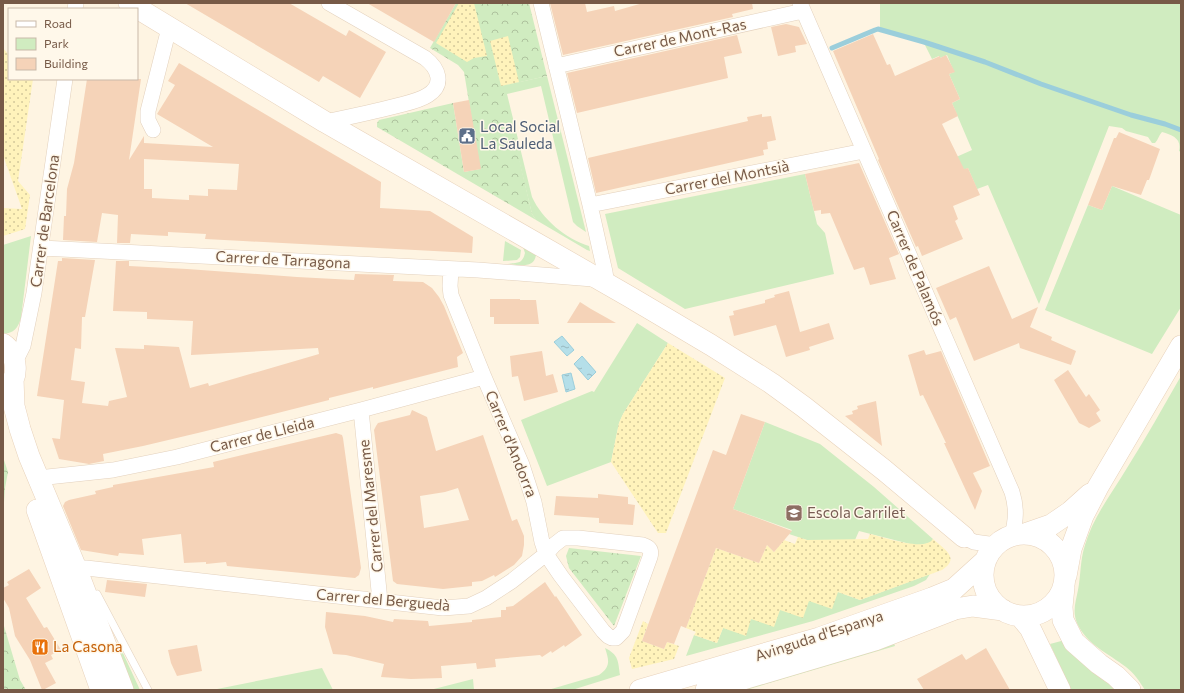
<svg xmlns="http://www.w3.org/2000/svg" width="1184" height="693" font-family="Commissioner,sans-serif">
<defs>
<pattern id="forest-crowns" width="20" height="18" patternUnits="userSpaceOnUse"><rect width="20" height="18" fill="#d0ecc0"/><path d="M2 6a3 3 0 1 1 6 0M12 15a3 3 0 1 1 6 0" fill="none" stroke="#aec29e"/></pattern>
<pattern id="sand-dots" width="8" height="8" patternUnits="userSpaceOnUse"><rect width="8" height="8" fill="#fff3bb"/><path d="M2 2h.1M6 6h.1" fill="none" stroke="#d3c89a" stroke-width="1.8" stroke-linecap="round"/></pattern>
<pattern id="water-ripples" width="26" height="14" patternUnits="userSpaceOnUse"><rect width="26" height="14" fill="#b5dfe9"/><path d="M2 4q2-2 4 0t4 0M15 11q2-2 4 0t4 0" fill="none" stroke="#98b8bf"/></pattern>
</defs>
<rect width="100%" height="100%" fill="#fef4e2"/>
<!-- green -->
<path fill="#d0ecc0" d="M880,3H1181V152L1179,151C1182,139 1173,135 1162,132C1159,135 1158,140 1155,143H1152L1148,137L1126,131L1122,128L1109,126L1039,304L988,185L977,189L968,168L959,172L954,158L972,150L952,103L960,99L949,74L954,72L947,55L940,58L939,56L932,59L925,45L931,42L880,28Z
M547,76L586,232L577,226L573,222L541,86L507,94L532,197C542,219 566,239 589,246L590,251L587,250L536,220L532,214L501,86Z
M805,174L814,211L817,224L825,233L834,274L685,309L618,268L605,214Z
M1112,186L1181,215V307L1152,354L1045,310L1088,205L1102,210Z
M31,236L21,318C18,328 14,333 3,334V245Z
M505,241L521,250L520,257L517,260L503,261Z
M523,247L536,255C534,269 519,265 508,264C517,262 522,265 525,253Z
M637,323L668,343L623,414L619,423L611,462L547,486L521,420L592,391L594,392Z
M1181,376V690H1145C1140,682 1134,673 1126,667C1108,653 1087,645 1077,623C1072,611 1076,601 1078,590C1081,575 1080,560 1085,545C1093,517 1112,493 1127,468C1146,438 1163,407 1181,376Z
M765,422L820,444L874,487L933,539L931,543L920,545H914L859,531L855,540H807L789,534L792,530L733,509Z
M930,574L926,580L914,586L813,621L686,656L694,635L717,643L723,628L838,592L860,600Z
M1065,640L1119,690H1071L1050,644Z
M893,641L895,646L746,690H730Z
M117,648L120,649L122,651L140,690H131Z
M605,648C619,655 618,661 620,675L572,690H548L599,675C611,667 609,660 605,648Z
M322,668L333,690H212Z
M473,679L474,690H430Z"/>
<!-- forest -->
<path fill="url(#forest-crowns)" d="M456,3H529L547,76L502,86L532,214L536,220L377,127V123L379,120L453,103L464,172L480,169L464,72L458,65L430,48Z
M3,457L8,472L5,488L3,517Z
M569,548L641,556L614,626L569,568L566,556Z
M3,602L4,626L20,680L26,690H3Z"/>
<!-- sand -->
<path fill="url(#sand-dots)" d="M459,3H474L487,56L474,58L467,62L436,43Z
M508,36L519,82L501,86L490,41Z
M3,48L9,55V79H33L18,181L30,195L25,229L3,236V208L22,209L3,155Z
M668,343L725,378L666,533H658L611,462L619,423L623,414Z
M870,534C883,537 925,552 933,539C944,549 961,558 942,570L860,600L838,592L832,609L809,601L803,618L780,610L774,627L751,619L746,636L723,628L717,643L694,635L696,632L686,628L716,548L759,563L767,545L774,552L784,540L795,544L798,537L807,540L868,539Z
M643,621L648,624L642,641L664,649L667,642L679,646L674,659L632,669L629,658Z"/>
<!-- water -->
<path fill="url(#water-ripples)" stroke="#9bcedb" d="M562,336L574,350L567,356L554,342Z
M582,356L596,372L588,380L574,364Z
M571,373L575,389L566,392L562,375Z"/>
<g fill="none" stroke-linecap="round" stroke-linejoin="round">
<!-- stream -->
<path stroke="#9bcedb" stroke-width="5" d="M832,48L875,30L878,29L924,42L985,62L1041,84L1131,115L1165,124L1181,130"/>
</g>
<!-- building -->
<path fill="#f5d3b8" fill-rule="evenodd" d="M185,3H289L346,36L349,30L386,52L360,98L323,76L319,82Z
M367,3H456L434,42Z
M550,3H585L587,12L614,6L615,11L643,3H752L753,9L732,14L733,17L563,55Z
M786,24L799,27L807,44L795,46L796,52L778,56L771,27Z
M873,34L887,65L890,64L895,76L940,56V58L946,55L955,72L949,74L960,99L952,103L958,116L942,124L964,169L968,168L980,195L953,206L958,219L955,221L963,239L922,256L918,246L916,247L878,160L879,159L833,51Z
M737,35L742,53L724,57L728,78L577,113L567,73Z
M179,63L297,133L381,182L380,208L430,211L473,237L472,253L243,241L205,239L206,234L168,232V236L131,234L130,243H117L118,215L102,213L97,242L63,240L64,216H66L67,189L74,163L87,79H141L129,160L144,136V143L213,147L157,114L175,85L168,81ZM144,159L239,164L237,190L208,189V196L189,195V200L152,198V189H144Z
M469,100L481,169L464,172L453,103Z
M762,114V117L771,116L776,140L767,142L768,149L763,150L764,155L596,193L588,158L748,121L747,117Z
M1119,132L1160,149L1149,180H1147L1141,195L1112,186L1102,210L1088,205L1114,138H1116Z
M859,163L899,254L889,258L896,279L870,285L864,267L854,270L830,213L821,214V210L814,211L805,174Z
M62,258L95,260L85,317H82L81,349L75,348L71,380L85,382L82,403L108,406L109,401L127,397L115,348L144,349V345L179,347L190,388L208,383L209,386L319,354L318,348L191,355L193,321L147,319V312L113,311L116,261H129V266L187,269L297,277L354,280L355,274L394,275L393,281L423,282L432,288L439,297L444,306L463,353L457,357L458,367L373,389V387L329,398V400L202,432L143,446L103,454L104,461L89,464L59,459L52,438L60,439L64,400L37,396L58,261H62Z
M989,266L1012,319L1038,307L1030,327L1052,337L1051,340L1076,351L1071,365L1020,348L1019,343L974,361L956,317L950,320L936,288Z
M789,291L800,332L829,323L834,339L809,347L810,350L786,357L776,325L734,336L729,316L734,315L733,311L765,303V300L775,297L774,295Z
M490,299H520V300H536L539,324H494V317H490Z
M580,302L591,309L616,323H567Z
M924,350L926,355L941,351L990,466L973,473L982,491L975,510L944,443H946L923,395L920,396L908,355Z
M542,351L546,376L553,374L558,392L524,401L518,376L512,377L510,356Z
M1068,370L1086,397L1089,394L1100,410L1096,413L1101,421L1089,428L1079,423L1054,380Z
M876,401L882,446L845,416L853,414L852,411L858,409L857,406Z
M412,410L427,417L436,451L483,435L512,521L517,519L524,536V545L522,556L514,565L495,577L494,575L482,581L472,582V586L443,589L397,584L393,581L374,430L376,426L378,423L410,415ZM458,488L469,520L424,528L420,496L445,492Z
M741,414L765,422L733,509L792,531L774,552L767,545L759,563L716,548L686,628L681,626L674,644L667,642L664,649L642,641L713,450L726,455Z
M336,433L342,435L343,438L361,568L359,575L355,578L227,566L226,562L206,564V562L184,563L181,534L142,539L144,555L119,553L118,556L81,550L63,506L65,502L69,500L96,494L95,491L113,487V485L214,467L213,462Z
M598,494L628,497V504L635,505L633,525L599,523V518L554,515L556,496L598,498Z
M29,569L41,588L26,598L44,628L47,627L61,650L51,655L53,659L45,663L56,683L43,690H42L30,660L15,636L9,608L3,598V588L9,585L7,582Z
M107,580L147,584L145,597L105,592Z
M545,582L555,597L556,596L582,635L565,647L564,645L552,653L551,651L542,657L540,655L495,659L496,667L477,669L476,663L441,666L442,678L411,679L381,677L384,664L346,655L333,654L325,627L326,612L365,616L393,622L394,619L428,621L429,626L472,622V620L501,617V610H506V607L513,606Z
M197,645L202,671L177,676L171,663L168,650Z
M986,648L1010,690H924L917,679L962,654L966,660Z"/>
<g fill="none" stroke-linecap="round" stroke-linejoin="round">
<!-- lane casing -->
<g stroke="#e3d1bd" stroke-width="8">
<path id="lane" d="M97,594L148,690"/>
</g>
<!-- street casing -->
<g stroke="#e3d1bd" stroke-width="16">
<path id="street" d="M541,3L590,205L605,272L607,285
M800,3L1012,492C1017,508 1016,520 1012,536
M75,9L76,3
M556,66L803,11
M325,122C349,117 373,112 396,106C407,103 419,101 428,95C445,84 438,68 425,58L329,3
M153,130L148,120V111L169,28
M590,205L864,151
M41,248L478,270L593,279
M15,362L23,346L34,293L65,79
M361,410L380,601
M38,478L113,470L177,457L361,410L484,377
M964,537L974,542L996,545
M76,568H86L443,608L469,606L486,598L512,581L546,554L554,545L563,538H578L643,545C649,547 652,550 650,557L623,631L616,638H612L608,636L603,631L561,576L546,554L542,542L534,502L522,465L484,377L451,295L450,286L451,269"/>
</g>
<!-- secondary casing -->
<g stroke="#e8d2bb" stroke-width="22">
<path id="secondary" d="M129,3L325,122L630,297L711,345L771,383L804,407L884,470L964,537
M3,344C18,354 20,380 5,390
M13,379L14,406L20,429L29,456L76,568L123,690
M37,510L101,690
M1025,534L1051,525L1070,512L1090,494
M983 575a41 41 0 1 1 82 0a41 41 0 1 1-82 0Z
M1066,576L1071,549L1083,516L1098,487L1181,346
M1064,587L1062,607L1063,620L1074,642L1099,664L1116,676L1130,690
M1020,616L1030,628L1060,690
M640,690L819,638L932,598L954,589L986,560
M706,690L875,640L955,609L973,606L1003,610"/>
</g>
<!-- lane -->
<use href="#lane" stroke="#fff" stroke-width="7"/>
<!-- street -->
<use href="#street" stroke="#fff" stroke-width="15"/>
<!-- secondary -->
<use href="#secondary" stroke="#fff" stroke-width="21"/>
</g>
<!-- icons -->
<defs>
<g id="civic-square" transform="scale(0.9)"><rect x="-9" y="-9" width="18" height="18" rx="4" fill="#5c6f8a" stroke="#fff8ea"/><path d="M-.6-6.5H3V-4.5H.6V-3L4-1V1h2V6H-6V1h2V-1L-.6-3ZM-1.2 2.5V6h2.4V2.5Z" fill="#fff"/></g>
<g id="school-square" transform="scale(0.9)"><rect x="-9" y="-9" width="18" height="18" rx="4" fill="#8d6e63" stroke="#fff8ea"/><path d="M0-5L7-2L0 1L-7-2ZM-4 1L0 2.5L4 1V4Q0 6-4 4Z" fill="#fff"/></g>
<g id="restaurant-square" transform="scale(0.9)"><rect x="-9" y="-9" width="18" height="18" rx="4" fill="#e8710a" stroke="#fff8ea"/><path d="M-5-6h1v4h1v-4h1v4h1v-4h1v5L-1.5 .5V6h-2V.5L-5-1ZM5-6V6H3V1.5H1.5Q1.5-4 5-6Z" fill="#fff"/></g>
</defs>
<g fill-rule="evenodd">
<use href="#civic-square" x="467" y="136"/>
<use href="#school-square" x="794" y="513"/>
<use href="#restaurant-square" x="40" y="647"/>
</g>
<g text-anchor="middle" stroke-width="3" stroke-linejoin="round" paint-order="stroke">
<!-- street labels -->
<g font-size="15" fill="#775a47" stroke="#fff8ea">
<text transform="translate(680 38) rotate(-12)" y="5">Carrer de Mont-Ras</text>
<text transform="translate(727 178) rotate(-11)" y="5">Carrer del Montsià</text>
<text transform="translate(45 221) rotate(-82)" y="5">Carrer de Barcelona</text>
<text transform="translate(283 260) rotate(3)" y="5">Carrer de Tarragona</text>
<text transform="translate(915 268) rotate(67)" y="5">Carrer de Palamós</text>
<text transform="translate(262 435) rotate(-14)" y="5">Carrer de Lleida</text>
<text transform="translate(511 444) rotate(68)" y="5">Carrer d'Andorra</text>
<text transform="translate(371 506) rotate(-96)" y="5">Carrer del Maresme</text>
<text transform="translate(383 600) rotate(5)" y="5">Carrer del Berguedà</text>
<text transform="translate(819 636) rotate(-18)" y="5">Avinguda d'Espanya</text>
</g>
<!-- service labels -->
<g font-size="15" fill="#4e5e75" stroke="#fff8ea" text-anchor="start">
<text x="480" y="132">Local Social<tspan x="480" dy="17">La Sauleda</tspan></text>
</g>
<!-- education labels -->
<g font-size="15" fill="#785e54" stroke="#fff8ea" text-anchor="start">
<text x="807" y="518">Escola Carrilet</text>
</g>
<!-- food labels -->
<g font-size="15" fill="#c56008" stroke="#fff8ea" text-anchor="start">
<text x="53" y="652">La Casona</text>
</g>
</g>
<!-- border -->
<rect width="1184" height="693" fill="none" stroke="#775a47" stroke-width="8"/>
<!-- legend -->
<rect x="8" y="8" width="130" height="72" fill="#fff8ea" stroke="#c9b9a9"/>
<rect x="16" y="21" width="20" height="6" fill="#ffffff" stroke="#c9b9a9"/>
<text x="44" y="28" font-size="12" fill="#775a47">Road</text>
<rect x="16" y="38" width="20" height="12" fill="#d0ecc0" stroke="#c9b9a9"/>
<text x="44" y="48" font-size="12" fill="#775a47">Park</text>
<rect x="16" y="58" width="20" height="12" fill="#f5d3b8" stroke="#c9b9a9"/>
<text x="44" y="68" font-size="12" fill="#775a47">Building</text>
</svg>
